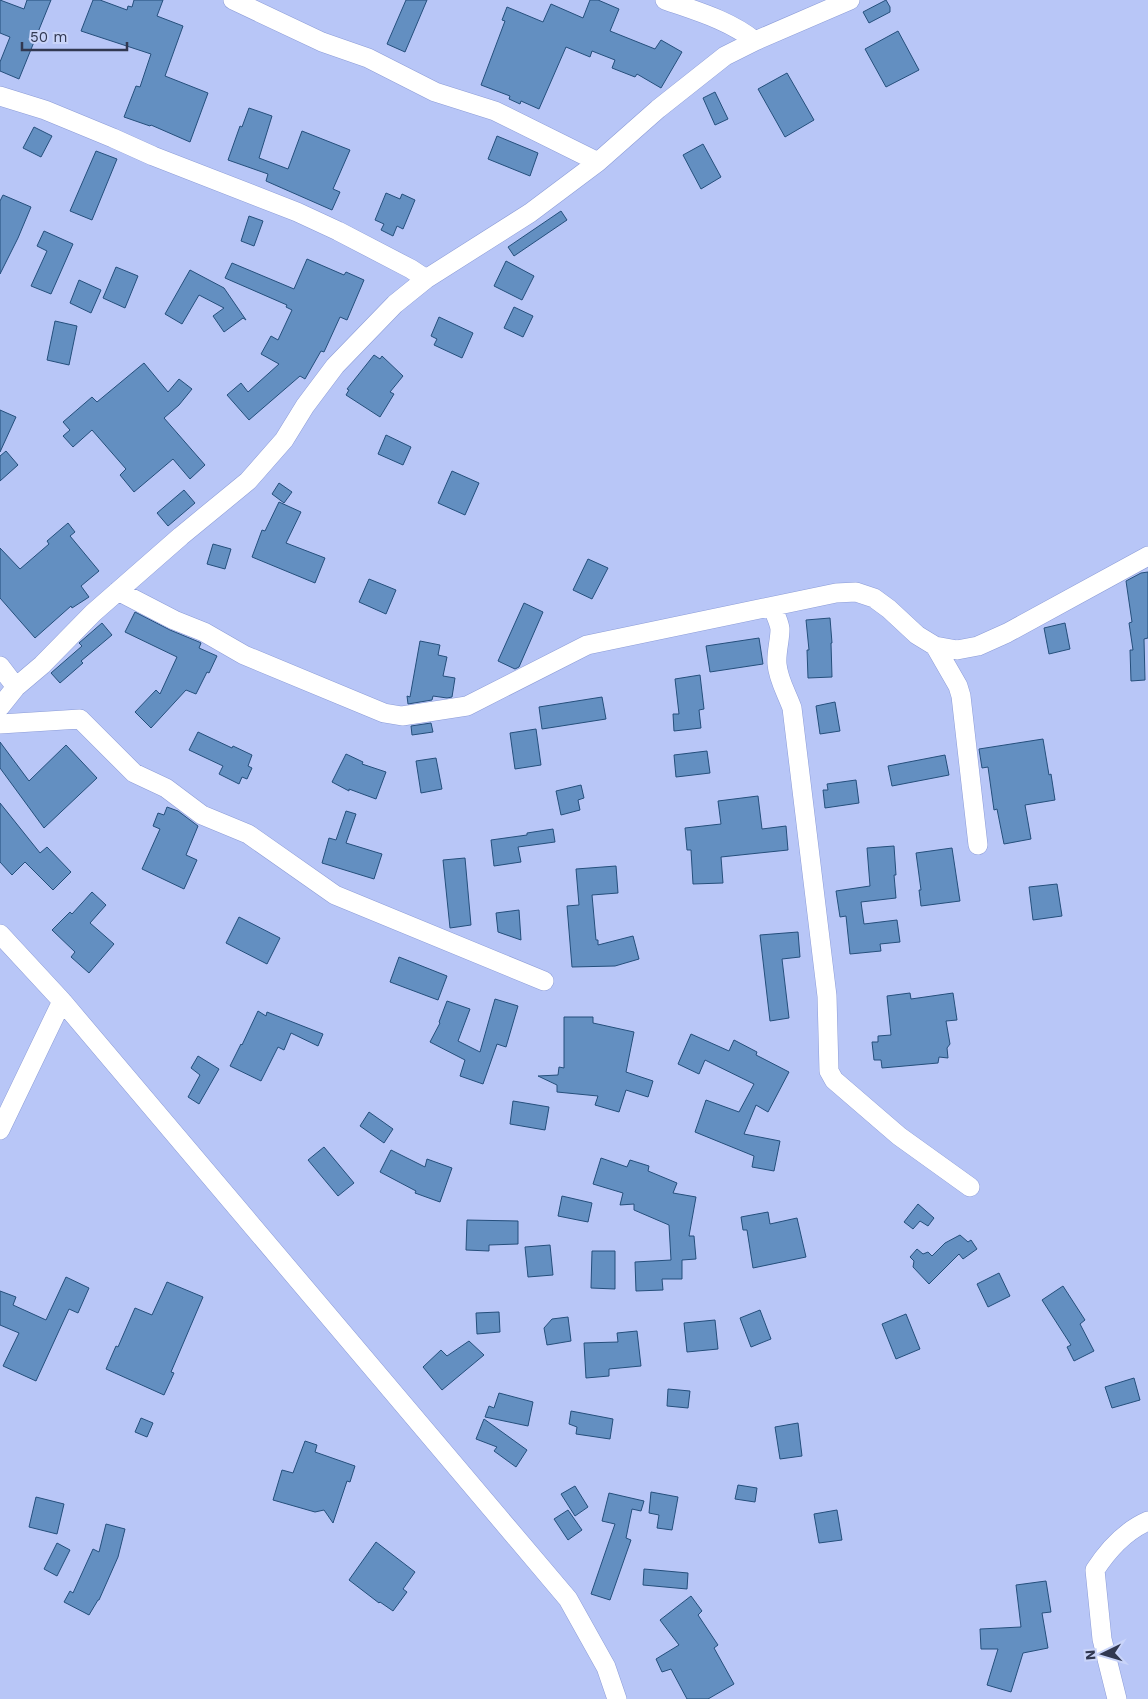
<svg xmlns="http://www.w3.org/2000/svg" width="1148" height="1699" font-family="'Work Sans',sans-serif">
<rect width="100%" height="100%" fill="#b8c6f7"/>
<!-- building -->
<path fill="#638fc1" stroke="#254f7c" d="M0,0L24,9L27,0H51L19,79L0,71V62L10,37L0,33Z
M93,0H100L127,10L128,6L132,7L134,0H163L157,16L183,26L165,76L208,93L190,142L151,125L150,126L124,117L136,86L140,87L151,54L81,31Z
M406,0H427L405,52L387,44Z
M590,0H598L619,9L610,31L655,49L661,40L682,52L661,88L637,74L635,77L612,68L615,60L592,51L590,57L566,47L539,109L521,101L520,104L509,99L510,96L481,85L505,21L502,20L507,7L543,22L551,4L583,18Z
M886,0L890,7V12L869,23L863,12Z
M898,31L919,70L886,87L865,49Z
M787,73L814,120L785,137L758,89Z
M715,92L728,119L715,125L703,98Z
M249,108L272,116L259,158L288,169L302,131L350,150L333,189L340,192L332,210L266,181L268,174L228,160L240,126L242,127Z
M34,127L52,136L41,157L23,148Z
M497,136L538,153L530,176L488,159Z
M703,144L721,177L701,189L683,155Z
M96,151L117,159L92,220L70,211Z
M386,193L400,199L402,194L415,200L403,229L397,226L393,236L381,230L384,224L375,220Z
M3,195L31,207L18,238L0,274V201Z
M561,211L567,220L514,256L508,247Z
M249,216L263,221L254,246L241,241Z
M44,231L73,244L51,294L31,286L47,251L37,246Z
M307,259L344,275L346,272L364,280L347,320L340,317L324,352L321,351L305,379L300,376L249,420L227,395L241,383L248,392L279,364L261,354L271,336L278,340L292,310L286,307L287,305L225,278L232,263L294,289Z
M506,261L534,276L522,300L494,286Z
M116,267L138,276L125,308L103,298Z
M190,270L224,288L246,320L243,318L224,332L213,316L224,308L199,295L182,324L165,314Z
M79,280L101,290L91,313L70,303Z
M514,307L533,316L523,337L504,328Z
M439,317L473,333L462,358L434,345L437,339L431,336Z
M55,321L77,326L69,365L47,360Z
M374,355L380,359L382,356L403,376L390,392L394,394L380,417L346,395L349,390L347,389Z
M144,363L168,392L179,379L192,389L179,405L164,418L205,465L190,479L173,459L134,492L120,475L126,469L92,430L73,447L63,436L70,430L63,422L92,397L97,402Z
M0,410L16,417L0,452Z
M386,435L411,447L403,465L378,454Z
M6,451L18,465L0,481V456Z
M452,471L479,483L465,515L438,503Z
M279,483L292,492L284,503L272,494Z
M184,490L195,503L168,526L157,513Z
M279,502L301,512L286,543L325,558L315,583L252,557L262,530L265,531Z
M68,523L75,532L70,536L99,571L81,586L89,597L72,608L71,606L35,638L0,598V548L20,569L49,544L47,541Z
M213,544L231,549L225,569L207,564Z
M588,559L608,568L592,599L573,590Z
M1148,572V638L1144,639L1145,680L1131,681L1130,650H1133L1129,623L1132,622L1126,581L1141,573Z
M369,579L396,590L386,614L359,602Z
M524,603L543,612L519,667L515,669L498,661Z
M135,612L170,630L199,642L201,643L199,648L217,656L209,673L207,672L196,694L186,690L151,728L135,712L156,690L160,694L177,657L125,632Z
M830,618L832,643H831L832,677L808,678L807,650H809L806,620Z
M102,623L112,635L81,661L83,663L60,683L51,673L82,646L79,643Z
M1065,623L1070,649L1049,654L1044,628Z
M759,638L763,664L710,672L706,646Z
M420,641L440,645L438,655L447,657L443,676L455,678L452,697L447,698L433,696L432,700L408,704L407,696L410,697Z
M700,675L704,709L699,710L701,728L674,731L673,714H679L675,679Z
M602,697L606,719L542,729L539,707Z
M835,702L840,731L820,734L816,706Z
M431,723L433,732L412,735L411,726Z
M536,729L541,765L515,769L510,733Z
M198,732L232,748L233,746L252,755L248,766L252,768L247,779L242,777L239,784L219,774L223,766L189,750Z
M1043,739L1049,775L1051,774L1055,800L1025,805L1031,839L1004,844L997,809L994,810L988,767L982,768L979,749Z
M0,742L29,781L66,745L97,778L44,828L0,768Z
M707,751L710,773L676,777L674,755Z
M346,754L363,762L362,764L386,772L376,799L349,789V791L332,782Z
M945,755L949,775L892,786L888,766Z
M436,758L442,789L421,793L416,761Z
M856,780L859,803L825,808L823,790H828L827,784Z
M581,785L584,798L578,800L580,810L561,815L556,791Z
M758,796L762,829L786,826L788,850L721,857L723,883L693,884L691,850H687L685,828L721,824L718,801Z
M0,803L40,853L47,847L71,872L53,890L25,862L12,875L0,862Z
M167,807L178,811L198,826L186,855L197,860L184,889L142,869L160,829L153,826L158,813L164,815Z
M346,811L356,814L346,843L382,854L374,879L322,863L329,838L336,840Z
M553,829L555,842L518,847L521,862L494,866L491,840L527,835V833Z
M894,846L896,875H894L896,898L861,902L864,924L897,920L900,942L880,944L881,951L850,954L846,916L840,917L836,891L870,886L867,848Z
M952,848L960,901L921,906L919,890H921L916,853Z
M465,858L471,925L450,928L443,860Z
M616,866L618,893L592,895L596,940H598V945L633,936L639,959L615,966L572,967L567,906L579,905L576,869Z
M1057,884L1062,916L1033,920L1029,887Z
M92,892L106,905L90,923L114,944L89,973L71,957L75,952L52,930L70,912L72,914Z
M519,910L521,940L498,932L496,913Z
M239,917L280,938L267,964L226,943Z
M798,932L800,957L782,959L789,1018L770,1021L760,935Z
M399,957L447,976L438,1000L390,982Z
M910,993L911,999L953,993L957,1020L946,1021L950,1044L947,1048L948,1058L939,1057L938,1063L882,1068L881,1060H874L872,1042H878V1036L891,1035L887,996Z
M495,999L518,1006L506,1047L497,1044L483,1084L460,1076L465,1060L430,1042L440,1023L439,1022L447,1001L470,1009L458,1041L480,1052Z
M258,1011L266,1016L267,1012L323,1034L318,1046L291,1033L284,1050L278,1047L261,1081L230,1066L241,1044L242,1045Z
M564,1017H593V1023L634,1032L626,1072L653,1081L648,1097L626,1090L619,1112L595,1105L598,1096L557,1092V1085L538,1076L558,1075L559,1067L564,1068Z
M691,1034L729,1051L734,1040L757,1052L756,1055L789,1072L768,1112L756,1105L744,1134L780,1141L774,1171L752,1167L754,1156L695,1132L706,1100L739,1112L754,1084L705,1060L699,1074L678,1064Z
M198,1056L219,1069L199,1104L188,1097L200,1075L191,1068Z
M513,1101L549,1107L545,1130L510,1124Z
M369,1112L393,1129L384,1143L360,1126Z
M324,1147L354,1183L338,1196L308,1160Z
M391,1150L425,1167L427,1159L452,1168L440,1202L415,1193L416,1191L380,1172Z
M601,1158L627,1167L630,1160L649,1166L648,1171L677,1183L673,1193L696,1197L689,1236H694L696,1259L682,1260V1279H662L663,1290L636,1291L635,1262L671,1260L669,1225L634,1210V1204L620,1205L623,1193L593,1184Z
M562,1196L592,1203L588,1222L558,1216Z
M918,1204L934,1218L928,1226L920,1221L913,1229L904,1222Z
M768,1212L770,1224L797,1218L806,1257L753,1268L747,1230H743L741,1217Z
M467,1220L518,1221V1244L489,1245V1251L466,1250Z
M960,1235L968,1242L971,1240L977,1249L963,1259L959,1254L929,1284L913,1267L914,1261L910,1257L917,1249L923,1254L928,1252L932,1256L945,1243Z
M550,1245L553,1275L528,1277L525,1247Z
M592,1251H615V1289L591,1288Z
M999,1273L1010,1296L988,1307L977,1284Z
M66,1277L89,1288L78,1313L69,1309L36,1381L3,1366L19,1333L0,1325V1291L16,1297L13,1305L46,1320Z
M167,1282L203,1297L171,1372L174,1373L164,1395L106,1369L116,1346L118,1347L135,1308L152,1315Z
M1063,1286L1085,1320L1080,1324L1094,1351L1074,1361L1067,1347L1071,1345L1042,1300Z
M760,1310L771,1339L751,1347L740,1318Z
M499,1312L500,1332L477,1334L476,1313Z
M906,1314L920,1349L896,1359L882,1324Z
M568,1317L571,1341L547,1345L544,1328L552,1319Z
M715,1320L718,1349L687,1352L684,1323Z
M637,1331L641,1366L609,1369V1376L586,1378L584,1343L618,1342L617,1333Z
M469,1341L484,1355L442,1390L423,1367L441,1350L447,1356Z
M1134,1378L1140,1400L1112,1408L1105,1387Z
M668,1389L690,1391L688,1408L667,1406Z
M499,1393L533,1402L528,1426L485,1417L489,1406L494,1408Z
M571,1411L613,1419L610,1439L576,1434L577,1427L569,1424Z
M141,1418L153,1423L147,1437L135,1432Z
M484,1419L527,1450L516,1467L494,1451L497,1447L476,1439Z
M798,1423L802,1456L780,1459L775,1427Z
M305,1441L317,1445L315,1452L355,1466L350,1482L347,1481L333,1523L324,1510L315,1512L273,1500L282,1470L293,1473Z
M738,1485L757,1488L755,1502L735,1499Z
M575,1486L588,1507L575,1516L561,1494Z
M651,1492L678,1497L672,1530L657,1528L659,1515L649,1513Z
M609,1493L644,1501L641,1511L632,1509L626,1538L631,1540L610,1600L591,1594L615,1524L602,1521Z
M36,1497L64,1504L57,1534L29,1527Z
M568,1510L582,1530L568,1540L554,1519Z
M837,1510L842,1540L819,1543L814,1514Z
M106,1524L125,1529L118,1557L99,1600H98L89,1615L64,1602L70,1591L73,1593L93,1549L99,1552Z
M376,1542L415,1572L403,1589L407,1592L393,1611L380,1602L379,1603L349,1580Z
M57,1543L70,1550L57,1576L44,1569Z
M644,1569L688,1573L687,1589L643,1585Z
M1046,1581L1051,1612L1042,1613L1048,1648L1023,1653L1011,1692L987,1685L998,1649H981L980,1629L1021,1627L1016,1585Z
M691,1596L702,1611L698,1615L718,1645L714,1648L734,1684L708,1699H687L671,1669L662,1672L656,1659L679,1645L660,1620Z"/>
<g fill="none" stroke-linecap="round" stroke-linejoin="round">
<!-- minor casing -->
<g stroke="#8c9cd7" stroke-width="20">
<path id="minor" d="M233,0L322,42L368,58L435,92L495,111L598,162
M665,0C696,11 729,20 755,41
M0,96L45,110L113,138L153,156L297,212L338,231L411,269L426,279
M118,591L174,620L204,632L244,655L384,713L402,716L467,706L587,645L836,593L856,592L874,598L889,609L917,635L935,646L957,650L978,646L1007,633L1148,556
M772,607C775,614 779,621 780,629C780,641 776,652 777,664C778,679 787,694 792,708L827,996L829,1071L834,1080L899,1136L970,1187
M935,646L958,686L961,696L978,845
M0,666L16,687
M0,707L16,687L42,665L93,613L181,536L248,481L284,440L305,406L335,366L395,304L426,279L530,213L598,162L658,109L725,56L755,41L850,0
M0,724L80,719L134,773L166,788L202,815L248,834L335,895L544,981
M0,934L62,1001L568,1599L606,1667L617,1699
M0,1130L62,1001
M1117,1699L1102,1639L1095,1570C1108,1550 1125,1531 1148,1521"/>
</g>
<!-- minor -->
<use href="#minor" stroke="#fff" stroke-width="19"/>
</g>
<!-- north arrow -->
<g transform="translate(1103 1654) rotate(265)" stroke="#c9d4f9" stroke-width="4" paint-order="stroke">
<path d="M0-4L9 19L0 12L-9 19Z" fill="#313851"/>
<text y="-8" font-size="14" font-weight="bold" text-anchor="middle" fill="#313851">N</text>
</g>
<!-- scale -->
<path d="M22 42v8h105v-8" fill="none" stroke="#313851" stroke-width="2.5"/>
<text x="30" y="42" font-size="15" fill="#313851" stroke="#c9d4f9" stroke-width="4" paint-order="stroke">50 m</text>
</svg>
